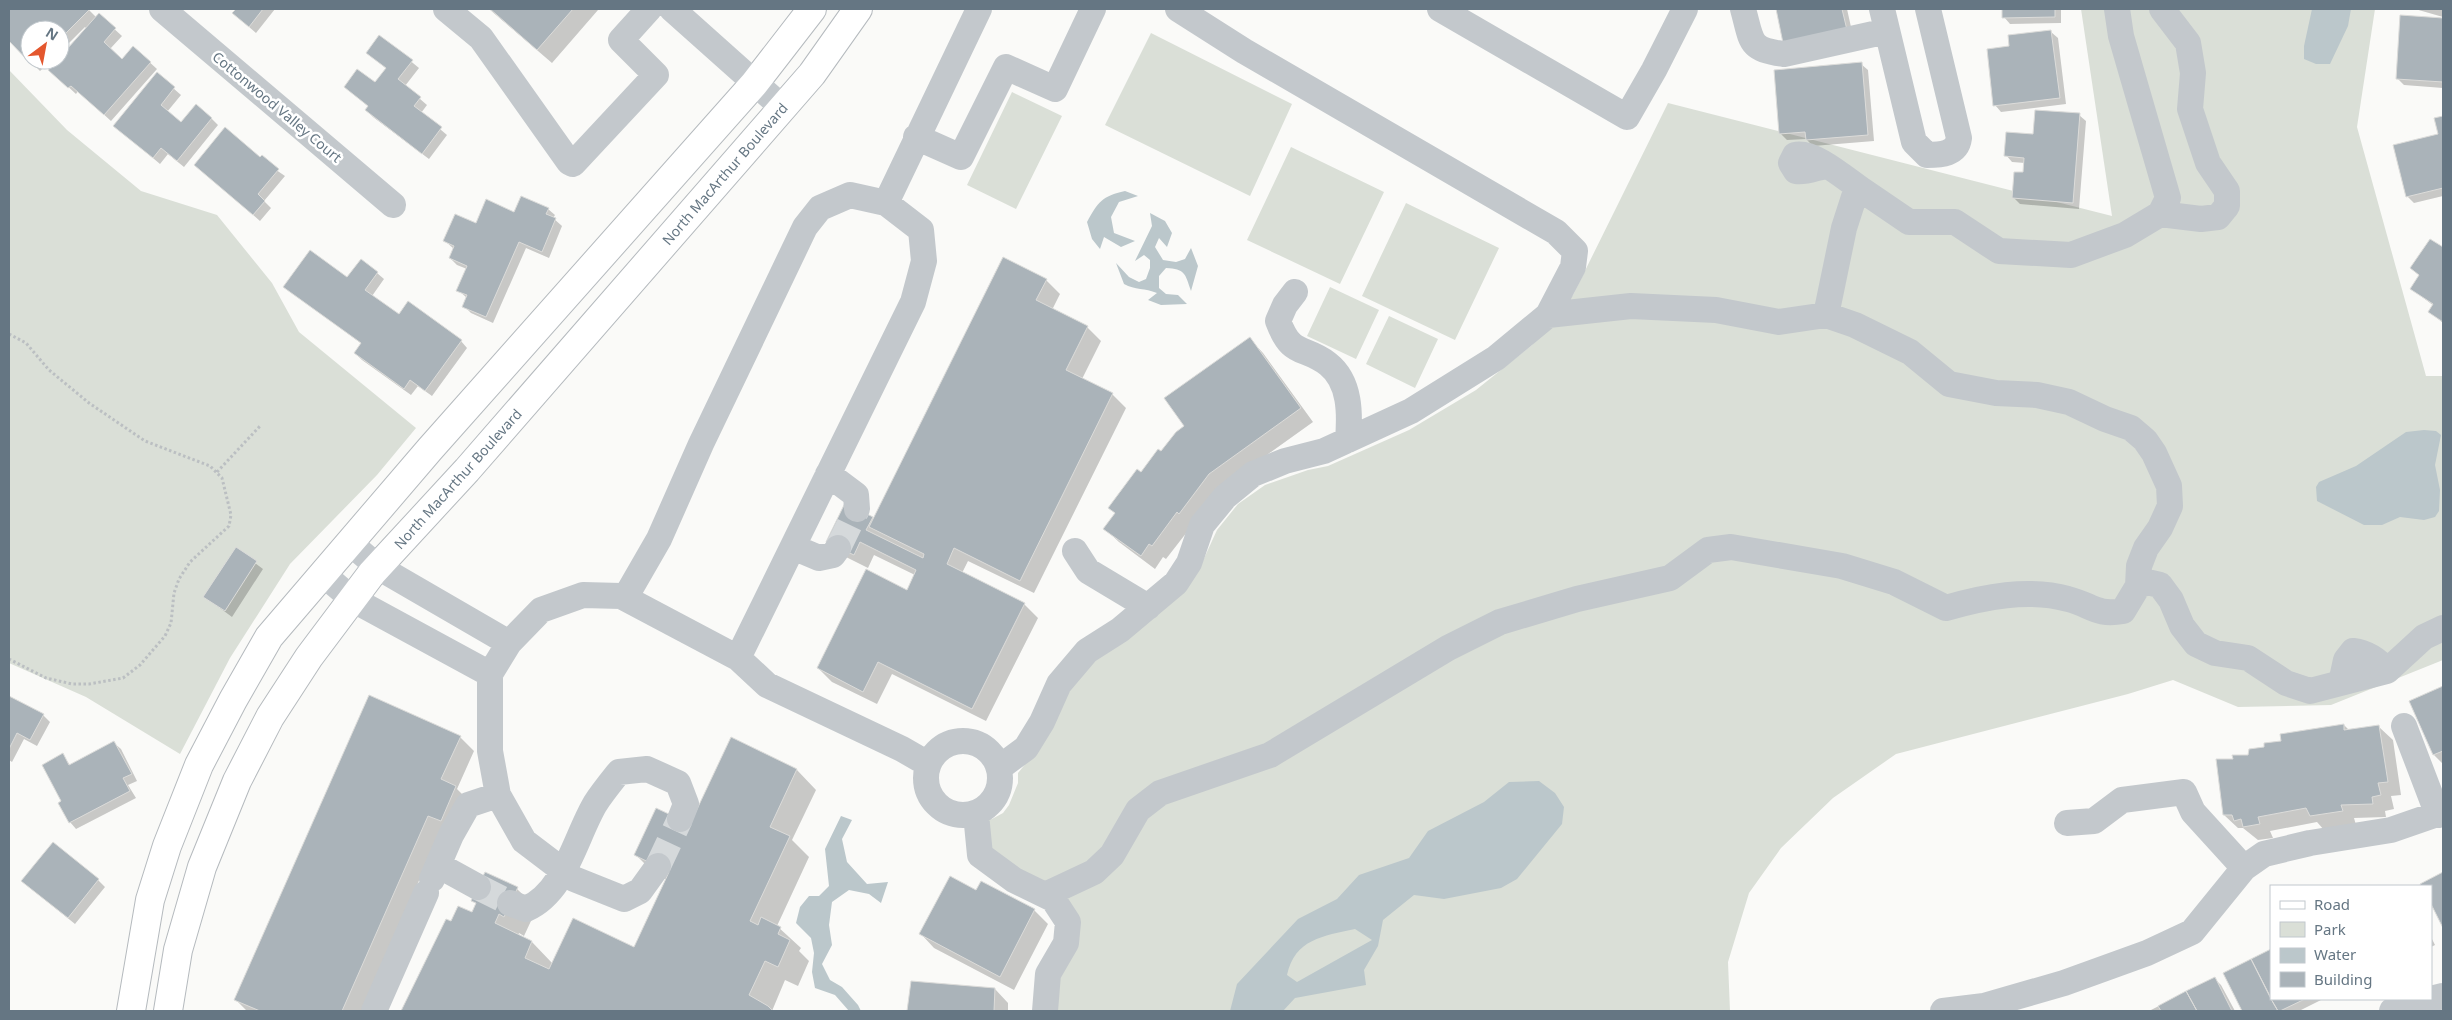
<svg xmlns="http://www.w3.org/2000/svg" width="2452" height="1020" font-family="'Noto Sans',sans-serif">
<rect width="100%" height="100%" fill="#fafaf8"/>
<!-- green -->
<path fill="#dadfd7" d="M2081,9H2375L2357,127L2426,376H2443V660L2331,705L2238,707L2173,680L2128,694L1896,754L1833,798L1781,848L1749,893L1728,962L1730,1011H1052V993L1076,934L995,861L982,821L992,819L1003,813L1009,805L1018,783V773L1031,757L1063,684L1201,565L1217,530L1238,504L1265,485L1308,470L1328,466L1409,430L1476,390L1532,345L1573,295L1668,103L2112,216Z
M1151,33L1292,104L1250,196L1105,125Z
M9,70L67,130L141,191L217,215L272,283L299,332L416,428L377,475L290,564L230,658L180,754L86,697L9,663Z
M1012,92L1062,116L1016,209L967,185Z
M1291,147L1384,192L1340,284L1247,240Z
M1406,203L1499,248L1455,340L1362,296Z
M1330,287L1379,310L1356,359L1307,336Z
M1389,316L1438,339L1415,388L1366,364Z"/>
<!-- water -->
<path fill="#bbc7cb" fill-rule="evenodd" d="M2312,9H2351L2348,26L2330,64H2316L2304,59V46Z
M1125,191L1138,196L1119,202L1111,217L1114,233L1135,241L1121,247L1104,237L1100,249L1092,239L1087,222C1098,202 1102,196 1125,191Z
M1150,213L1165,221L1172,233L1167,247L1159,238L1155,247L1163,260L1176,262L1185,259L1191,248L1198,266L1191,291C1185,273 1185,269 1166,268L1159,276V288L1166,294L1178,295L1187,304L1161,305L1148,300L1157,293C1145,288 1135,290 1124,284L1116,263L1129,277L1139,282L1146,279L1150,268V260L1144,255L1135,261L1152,226Z
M2424,430L2436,431L2441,435L2435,465L2440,490L2439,511L2435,517L2424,520L2400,517L2382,525H2364L2317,501L2316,487L2319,482L2356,466L2406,432Z
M1539,781L1555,793L1564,807L1562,824L1517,879L1501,888L1444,899L1414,895L1383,920L1378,946L1364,970L1366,985L1295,998L1283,1011H1230L1237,984L1298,919L1337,899L1359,875L1409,858L1428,831L1484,802L1509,782ZM1355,929L1372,940L1297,982L1287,975C1295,939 1323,936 1355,929Z
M841,816L852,820L842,839L847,862L867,884L888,882L881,903L869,894L849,890L832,902L829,925L832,945L822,964L830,980L842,987L858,1005L861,1011H849L835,995L815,988L812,972L814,953L811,938L796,923L800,907L809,896H819L829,886L825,849Z"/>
<!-- shadow -->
<path fill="#0003" d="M9,9H88L97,18L99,15L122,36L110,49L122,61L134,48L157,69L111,121L78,91L76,94L50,70L87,29L85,27L60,52V30H30V60H52L40,71L9,40Z
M237,9H275L256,33L233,13Z
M489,9H596L598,10L552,63Z
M1778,9H1847L1853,36L1784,42Z
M2003,9H2061V23L2010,24L2004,17Z
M2415,9H2443V17Z
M2401,16L2443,19V88L2404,85L2397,78Z
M2051,32L2058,38L2066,104L2001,112L1995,105L2011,47Z
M380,36L419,68L405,86L427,105L421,113L447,135L429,159L373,117L367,110L369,107L345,87L375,84L387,69L367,53Z
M1861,64L1868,70L1874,141L1813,146L1806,139L1787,140L1781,134Z
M157,74L181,95L167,112L181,123L211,118L218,125L184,167L168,154L160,164L115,126Z
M2079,115L2086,121L2079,209L2020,204L2013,197L2024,174L2025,163L2012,162L2006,155L2034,135Z
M2443,117V196L2414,203L2407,196L2439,135L2436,119Z
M260,159L285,176L264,201L271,208L260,221L202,171Z
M548,209L555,215L553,218L562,226L549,258L526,248L493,323L471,313L464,306L467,298L458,290L467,269L457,265L450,258L454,249L445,241L476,225L515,213Z
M2430,240L2443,249V323L2430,312L2434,306L2412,289L2420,276L2412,268Z
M377,273L384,279L372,296L399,315L461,341L467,348L432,396L418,386L411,395L362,360L355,353L362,344L285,287Z
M1046,280L1060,294L1052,310L1087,327L1101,341L1082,379L1112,394L1126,408L1034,593L968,561L962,573L1024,604L1038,618L986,721L892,674L877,704L832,682L818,668L907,591L915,575L874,555L868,568L842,555L872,518L874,520Z
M1250,339L1263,353L1313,422L1222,487L1166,559L1163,557L1155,569L1119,542L1105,529L1116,514L1110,508L1186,426Z
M236,549L263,569L232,617L205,597Z
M2443,687V764L2434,755L2410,702Z
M9,697L43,715L50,722L37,746L24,739L12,762L9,760Z
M2344,725L2350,731L2379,727L2393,740L2401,795L2391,796L2394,809L2385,811L2386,817L2354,818L2356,825L2324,830L2317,822L2270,831L2273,838L2258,840L2243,828H2238L2224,815L2235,760L2282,743Z
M460,737L474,751L457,789L469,801L442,828L362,1011H247L236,1000Z
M732,739L797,770L816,790L792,840L809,857L777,926L801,948L799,951L809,961L798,986L785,980L772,1011H403L446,920L452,923L473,914L477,905L473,900L517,889L537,908L524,936L519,933L518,936L532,942L553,964L634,948L667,880L655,874L635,854L690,826Z
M114,743L121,749L137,781L128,785L136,798L76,829L70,822L62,755L71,766Z
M2443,874V926L2431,902V886L2422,885Z
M98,880L105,887L75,924L29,887Z
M982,883L1034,910L1048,924L1014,990L934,948L921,934L977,892Z
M2431,937L2435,945L2431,947Z
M2271,950V999H2323L2299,1011H2244L2224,974Z
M2214,978L2221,985L2235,1011H2149Z
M912,983L995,989L1008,1003V1011H910Z"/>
<!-- building -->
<path fill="#aab3b9" stroke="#dcdcda" d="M9,9H90L60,39V30H30V60H39L33,66L9,41Z
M236,9H263L249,27L232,13Z
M490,9H573L537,50Z
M1776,9H1842L1847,30L1783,43Z
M2002,9H2055V17L2002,18Z
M99,13L116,28L104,42L122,59L133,46L151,62L104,115L71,86L68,88L48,70L60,60V57Z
M2400,15L2443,18V82L2396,79Z
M2051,30L2060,98L1993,106L1987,49L2009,46L2008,35Z
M379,35L413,60L398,79L421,97L414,106L442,127L422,154L365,110L368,106L344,87L357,69L375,82L386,68L366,53Z
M1862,62L1868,135L1806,140L1805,132L1779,134L1774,70Z
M157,72L175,87L161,105L181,122L196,104L212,118L177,161L161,148L153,158L113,126Z
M2035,110L2080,113L2073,203L2012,198L2014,172H2023L2024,158L2004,156L2006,132L2033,134Z
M2443,116V188L2406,197L2393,145L2438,134L2434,118Z
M225,127L260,157L262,155L279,169L258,194L265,201L253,215L194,165Z
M521,196L549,208L546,214L556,218L542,252L519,242L486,317L462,307L467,295L456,291L467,266L449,258L454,246L443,241L455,214L476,223L486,199L514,212Z
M2430,239L2443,247V322L2428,312L2433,304L2410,289L2419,275L2410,268Z
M310,250L347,277L361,259L378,272L365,290L399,314L408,301L462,340L425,391L410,380L404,389L354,353L361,343L283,287Z
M1003,257L1047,279L1036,300L1088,326L1066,370L1113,393L1020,581L954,548L947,564L1025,603L972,709L878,662L863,692L817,668L866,569L907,590L916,570L860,542L854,555L826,542L845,503L873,517L866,530L923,558L924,554L869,527Z
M1250,337L1301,408L1209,474L1179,514L1177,512L1152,546L1149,544L1141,556L1103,529L1115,513L1108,508L1137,469L1141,472L1158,449L1161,451L1176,432L1184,426L1164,398Z
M236,547L257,561L225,611L203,597Z
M2443,686V751L2433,755L2409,701Z
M369,695L461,736L441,779L456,786L441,821L428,816L342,1011H260L234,1000Z
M9,696L44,714L30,740L17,733L9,749Z
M2344,724V730L2379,725L2388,782L2378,783L2381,795L2372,797L2373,804L2341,805L2343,811L2310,816L2306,808L2258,817L2260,824L2243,827L2241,819L2234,821L2232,815H2223L2216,759H2233L2232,755H2248L2249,749L2264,747V743L2281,741L2280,734Z
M731,737L797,769L770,827L790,836L750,921L758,925L761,917L781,927L778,934L790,940L778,967L765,961L749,995L768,1006L773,1011H401L446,919L451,921L458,906L472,912L476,903L471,901L485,872L518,887L504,917L499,914L495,923L532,941L525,958L549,969L573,918L634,947L669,872L634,855L656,808L690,824Z
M114,741L132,774L123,778L130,791L69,823L58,803L61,801L42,765L63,753L69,765Z
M53,842L99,879L68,918L21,881Z
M2443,872V928L2431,904V886H2421L2420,884Z
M950,876L976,890L981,881L1035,909L1000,977L919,934Z
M2271,949V998L2251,959Z
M2251,959L2271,999L2278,1011H2242L2223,973Z
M2215,977L2232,1011H2197L2186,991Z
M911,981L995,988L994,1011H907Z
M2186,991L2197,1011H2161L2158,1006Z
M2271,999H2305L2280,1011H2278Z"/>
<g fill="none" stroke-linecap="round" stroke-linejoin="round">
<!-- minor-tunnel -->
<path stroke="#d5d9db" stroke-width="26" stroke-dasharray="26 13" stroke-linecap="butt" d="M838,548L857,509
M658,866L680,819
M478,887L510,903"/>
<!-- major casing -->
<g stroke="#b5babe" stroke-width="30">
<path id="major" d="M131,1011L150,900L167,846L199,765L233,700L269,637L430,449L754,84L812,9
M168,1011L178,950L202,867L237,781L270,717L309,657L372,573L467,470L812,74L858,9"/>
</g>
<!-- path -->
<path stroke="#bbbfc2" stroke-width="3" stroke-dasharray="2.5 2.5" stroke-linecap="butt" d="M9,334L26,343L49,370L89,403L145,441L210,466L222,478L231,515L229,526L190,562L179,579L174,593L171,623L165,636L140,665L123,678L89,684H72L46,678L9,659
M217,472L261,425"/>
<!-- minor -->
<path stroke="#c3c8cc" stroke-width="26" d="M162,9L393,205
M446,9L481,38L569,162L573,164L656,75L621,40L649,9
M672,9L783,108
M1440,9L1627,117L1654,70L1685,9
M1743,9C1752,41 1748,50 1784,54L1887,31
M1882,9L1914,142L1927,155C1941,155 1957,154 1959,138L1928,9
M916,137L961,157L1006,67L1055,89L1093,9
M1827,166C1817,167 1806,173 1796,171L1791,163L1795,155C1813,150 1847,180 1862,190
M886,203L979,9
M2160,214L2201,219L2218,217L2227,206V191L2208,163L2190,109L2193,73L2188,43L2162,9
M1295,292L1285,305L1278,321C1292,358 1303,345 1328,364C1351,382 1350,415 1348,440
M1826,315L1844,228L1854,197L1862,190L1909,222H1955L1999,251L2071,255L2125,235L2160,214L2168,198L2121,36L2117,9
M828,474L856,495L857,509
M350,543L378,567L509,643
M793,547L819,558L833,555L838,548
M1075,551L1088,571L1148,607
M323,574L352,599L490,674
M2138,586L2147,582L2160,585L2171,600L2182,626L2196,644L2215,653L2248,658L2286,683L2310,691L2387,671L2424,637L2443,628
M625,598L659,539L701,444L805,227L820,208L850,195L886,203L921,230L924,261L913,302L738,658
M2341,683L2346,660L2353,651C2368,653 2378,660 2387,671
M2404,726L2438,815
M926 778a37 37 0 1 1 74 0a37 37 0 1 1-74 0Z
M999,768L1026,748L1042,722L1059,684L1087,651L1120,630L1176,583L1189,563L1202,525L1225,497L1253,474L1285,461L1324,451L1411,411L1496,358L1548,315L1573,267L1575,251L1556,232L1244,51L1178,9
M976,814L980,855L1014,880L1053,899L1068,922L1066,943L1048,974L1045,1011
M2067,823L2094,821L2122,800L2184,792L2193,812L2244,868
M438,865L478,887
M658,866L640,891L624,899L574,879L524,841L498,795L490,751V674L509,643L541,610L583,595L621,596L738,658L767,685L902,749L928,764
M432,879L451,835L468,805L498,795
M1045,895L1094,872L1112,855L1138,810L1160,793L1270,755L1448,648L1500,622L1577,599L1670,578L1708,550L1731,547L1842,566L1894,582L1946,608C1984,597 2028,588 2068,599C2092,605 2096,616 2123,611L2138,586L2139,566L2146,548L2160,528L2170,506L2169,486L2154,453L2145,440L2131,428L2105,419L2069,402L2037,395L1996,393L1949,384L1910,352L1855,325L1826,315L1779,322L1716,310L1631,306L1548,315
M510,903L526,909C565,892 575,838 595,804C602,793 611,782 619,772L647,769L678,783L686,804L680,819
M374,1011L426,893
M1943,1011L1984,1006L2064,983L2147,953L2192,932L2244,868L2264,854L2310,843L2391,830L2443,812
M2392,1011L2402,1006L2443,996"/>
<!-- major -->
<use href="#major" stroke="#fff" stroke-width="28"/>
</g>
<g text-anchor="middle" stroke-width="5" stroke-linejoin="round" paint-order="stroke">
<!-- street labels -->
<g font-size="14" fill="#657683" stroke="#fff">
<text transform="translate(277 107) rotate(40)" y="5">Cottonwood Valley Court</text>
<text transform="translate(725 174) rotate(-49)" y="5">North MacArthur Boulevard</text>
<text transform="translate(458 479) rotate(-48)" y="5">North MacArthur Boulevard</text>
</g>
</g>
<!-- border -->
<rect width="2452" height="1020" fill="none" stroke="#657683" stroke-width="20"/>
<!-- legend -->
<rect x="2270" y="885" width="162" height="115" fill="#ffffff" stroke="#c1c8cd"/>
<rect x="2280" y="901" width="25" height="8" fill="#ffffff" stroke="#c1c8cd"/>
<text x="2314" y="910" font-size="15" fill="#657683">Road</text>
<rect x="2280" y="922" width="25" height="15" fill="#dadfd7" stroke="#c1c8cd"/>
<text x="2314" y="935" font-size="15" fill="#657683">Park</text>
<rect x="2280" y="948" width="25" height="15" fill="#bbc7cb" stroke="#c1c8cd"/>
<text x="2314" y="960" font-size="15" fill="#657683">Water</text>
<rect x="2280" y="972" width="25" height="15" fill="#aab3b9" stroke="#c1c8cd"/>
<text x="2314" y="985" font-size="15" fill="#657683">Building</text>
<!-- north arrow -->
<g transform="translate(45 45) rotate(32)"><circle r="24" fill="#ffffff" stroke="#c1c8cd"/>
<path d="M0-4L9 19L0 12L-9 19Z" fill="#e4572e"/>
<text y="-8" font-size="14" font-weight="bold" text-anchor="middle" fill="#657683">N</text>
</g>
</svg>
